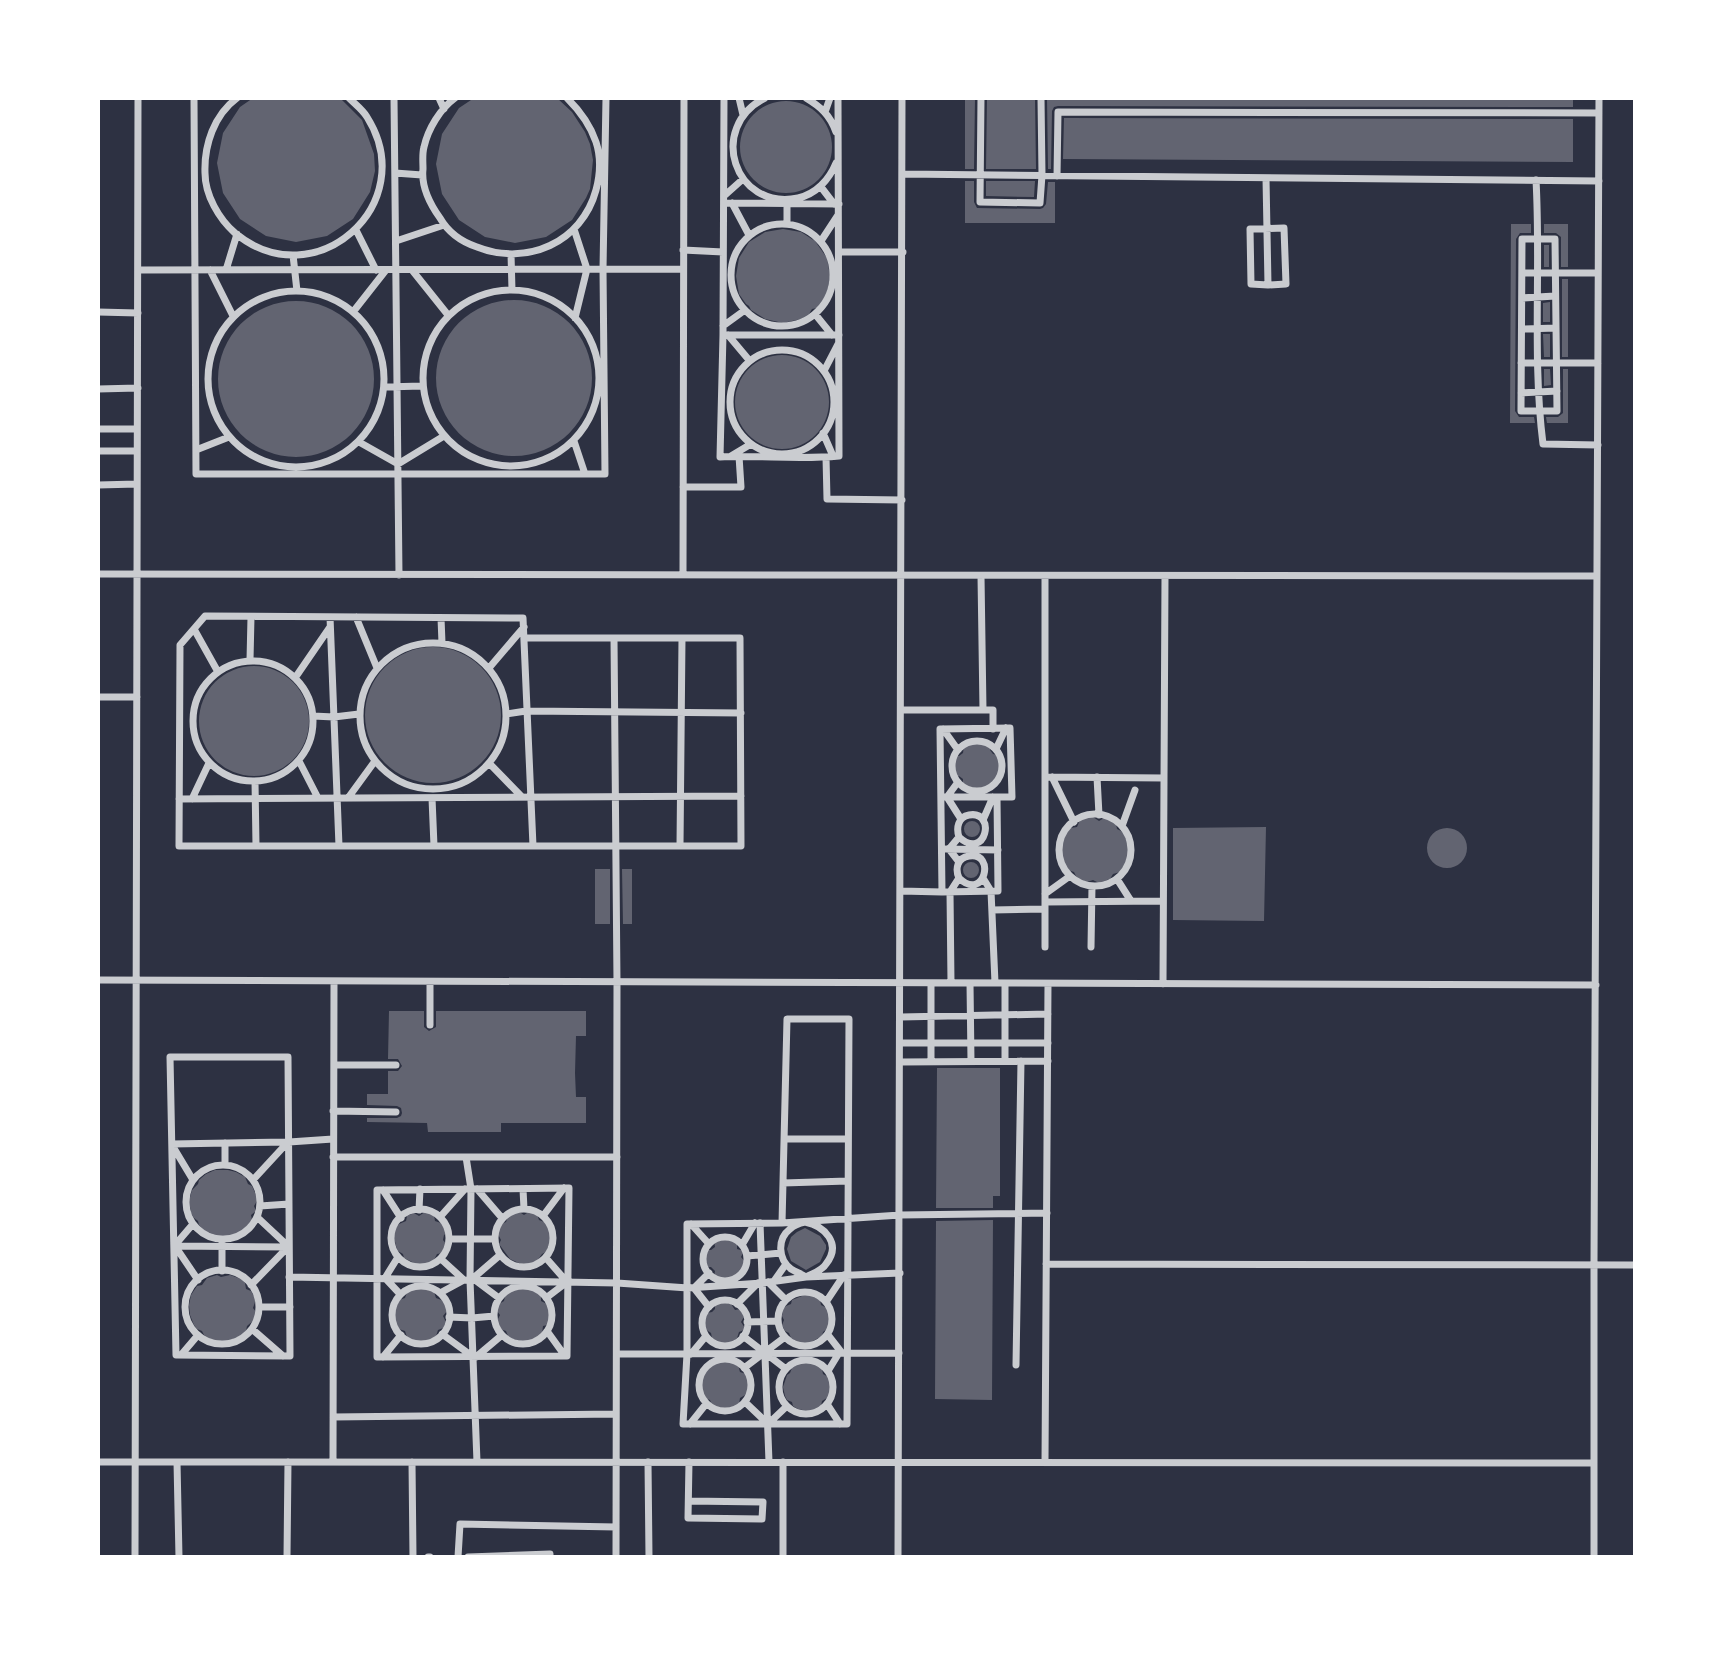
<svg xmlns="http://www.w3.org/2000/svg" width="1733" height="1655" font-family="'Work Sans',sans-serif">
<rect width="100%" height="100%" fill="#2d3142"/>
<!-- building -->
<path fill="#626471" d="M253,98H340L362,120L374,154L375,171L370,192L353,219L327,236L296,242L266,236L240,219L223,193L217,163L223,133L240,107Z
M474,98H557L572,112L585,132L590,144L593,160L590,189L586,198L572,220L546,237L515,243L485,237L459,220L442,194L436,164L442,134L459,108Z
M965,98H975L974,169H965Z
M987,98H1035L1036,169H986Z
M1047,98H1573V107L1058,106L1054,107L1052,111L1051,169H1048Z
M740 147a46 46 0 1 1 92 0a46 46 0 1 1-92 0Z
M1064,118L1573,119V162L1063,159Z
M965,181H974V202L977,208L1040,209L1043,208L1046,204L1048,182H1055V223H965Z
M986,181H1035L1034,197L986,196Z
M1511,224H1531V233H1520L1516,239L1515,411L1519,417H1534L1535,423H1510Z
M1544,224H1568V267H1561V237L1556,233H1544Z
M783,229L801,232L815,241L827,258L830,276L827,294L817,308L812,309L809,314L801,319L783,323L765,319L751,310L749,306L746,304L739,294L736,276L739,258L749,242L765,232Z
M1544,245H1549V267H1544Z
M1562,279H1568V357H1562Z
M436 378a78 78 0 1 1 156 0a78 78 0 1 1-156 0Z
M218 379a78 78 0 1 1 156 0a78 78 0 1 1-156 0Z
M1550,302V322H1543V303Z
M1543,334H1550V357H1544Z
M735 402a47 47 0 1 1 94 0a47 47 0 1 1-94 0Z
M1544,369H1550L1551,385L1544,386Z
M1563,369H1568V423H1547L1546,417H1558L1563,413Z
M365 715a68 68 0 1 1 136 0a68 68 0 1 1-136 0Z
M199 721a55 55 0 1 1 110 0a55 55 0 1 1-110 0Z
M979,742L990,747V750L993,754L998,755L1001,769L999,776L995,783L988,788L980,791L972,790L963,786V779L959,776L955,777L953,765L956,756H959L963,753L964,746Z
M1087,817H1093L1099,821L1104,818L1108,819L1116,824L1117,829L1123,832L1127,842L1128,852L1126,862L1120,872L1113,874L1110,879L1099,883L1093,880L1087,882L1077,878L1074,872L1068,870L1063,860L1061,848L1064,837L1070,828L1077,827L1080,820Z
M964 829a8 8 0 1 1 16 0a8 8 0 1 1-16 0Z
M1266,827L1264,921L1173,920V828Z
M1427 848a20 20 0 1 1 40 0a20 20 0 1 1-40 0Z
M963 870a8 8 0 1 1 16 0a8 8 0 1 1-16 0Z
M595,869H610V924H595Z
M622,869H632V924H623Z
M389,1011H424V1027L429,1031L436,1027V1011H586V1036H576L575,1073L576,1097H586V1123H501V1132H428L427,1123L367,1122V1118H397L401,1116L402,1113L401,1108L397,1106L367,1105V1094H388V1071H398L402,1066L398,1059H388Z
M937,1068H1000V1196H993V1208H936Z
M215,1170H228L236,1172L245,1177L248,1184L252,1186L256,1195L257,1201L254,1206L256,1211L251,1215L252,1220L248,1225L239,1233L228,1236L216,1235L205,1231L199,1225L198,1221L194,1218L191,1213L189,1201L192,1190L198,1184L199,1180L206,1174Z
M518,1211L524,1215L530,1211L535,1213L537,1214L539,1220L547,1223L550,1231L551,1239L546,1252L542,1254L537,1261L523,1265L510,1259L499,1244L501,1240L498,1234L500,1227L501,1224L506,1222L508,1216Z
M425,1212L434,1215L435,1221L444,1224L447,1233L444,1235L443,1240L447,1245L443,1253L437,1254L433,1262L420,1266L404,1258L403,1254L398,1251L396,1246L394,1237L396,1228L399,1224L406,1221L407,1216L414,1213L419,1216Z
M993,1220L992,1400L935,1399L936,1221Z
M805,1228L820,1236L826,1245V1249L820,1262L806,1270L791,1261L787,1249L791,1237L797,1232Z
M727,1238L737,1242V1249L744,1251L741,1257L745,1262L740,1272L735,1276L724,1279L714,1276L715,1271L711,1267H707L705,1258L707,1250H711L715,1247L714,1241Z
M217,1275L221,1277L230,1275L241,1279L245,1283L246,1289L251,1291L255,1298V1302L253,1308L256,1312L254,1320L247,1326L246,1331L240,1336L230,1340L220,1341L210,1339L204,1335L202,1331L197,1329L194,1325L190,1315L189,1305L191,1295L197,1286L202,1285L207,1278Z
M418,1287L434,1292L436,1298L444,1301L447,1309V1311L443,1316L446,1322L443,1328L438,1330L436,1336L433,1338L424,1341H415L407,1337L405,1331L399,1329L395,1323L394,1314L399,1300L405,1298L407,1292Z
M523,1287L537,1292L541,1295V1301L547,1304L548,1307L550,1316L548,1325L543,1326L542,1334L537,1337L529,1341H521L513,1339L508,1336L506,1331L500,1329L497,1321L500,1315L497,1311L499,1304L504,1301L505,1296L511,1291Z
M807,1294L820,1300L821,1305L827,1308L829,1312L830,1320L828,1328L823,1332L822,1336L804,1346L791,1338L789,1333L785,1331L782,1325L784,1320L782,1316L783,1309L786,1306L791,1304L792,1300Z
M723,1302L731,1304L735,1310L740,1309L744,1317L741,1322L745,1328L744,1330L739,1332L737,1338L726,1347L722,1348L712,1338L711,1333L705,1329L704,1322L707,1313L712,1312L715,1309V1305Z
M805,1359H809L822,1369L823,1374L830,1378L831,1387L830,1396L822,1401L821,1406L816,1409L807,1411L798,1409L793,1406L792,1402L787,1400L785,1396L783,1387L787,1375L790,1373L792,1368Z
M718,1360H726L738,1365L740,1372L746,1374L748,1378L749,1386L747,1394L740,1398L739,1404L737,1406L730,1409H723L712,1405L710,1400L704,1398L701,1391L700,1383L702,1376L707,1369Z"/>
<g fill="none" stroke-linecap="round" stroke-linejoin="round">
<!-- minor -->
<path stroke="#caccd0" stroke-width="7" d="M194,98L196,474H605L603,269L606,98
M237,98C214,115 204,145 205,173C205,195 219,219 235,233C315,299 422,204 367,117C363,110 355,104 349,98
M394,98L399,575
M439,98L444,109
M455,98C440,109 428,129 424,147C422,154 423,162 423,169C421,187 430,204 440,218C448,232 462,242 477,247C527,267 582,242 596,190C600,175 601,157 596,142C590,124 580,111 567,98
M724,98L723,335L720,457C760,455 799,460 839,456L838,98
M739,98L743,115
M765,98C707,127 734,211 798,198C816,194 829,180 836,163
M806,98C821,107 830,115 836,132
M981,98L980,202L1040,203L1042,175L1041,98
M825,112L830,98
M395,173L422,175
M903,174L1599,181
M1057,176L1058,112L1599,113
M1266,178L1268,285
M1536,180C1541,268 1532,357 1543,444L1598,445
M821,187L834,204
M724,196L743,179
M724,203L839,204
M732,203L749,235
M731 275a51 51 0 1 1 102 0a51 51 0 1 1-102 0Z
M787,224V201
M1284,228L1286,284L1268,285L1251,284L1250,229Z
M574,229L587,269L575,318
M356,230L376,270
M1522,239H1555L1557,411H1521Z
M396,241L444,225
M821,241L838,215
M683,250L723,252
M839,252H903
M511,254L512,290
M293,255L297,291
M138,270L683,269
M210,270L233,316
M226,270L237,234
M412,270L448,315
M1522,273H1598
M423 378a88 88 0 1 1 176 0a88 88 0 1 1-176 0Z
M208 379a88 88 0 1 1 176 0a88 88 0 1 1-176 0Z
M1522,298L1555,296
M98,312L138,313
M353,312L386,270
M815,314L832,335
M723,326L745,310
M1522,329L1556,328
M723,335H839
M728,335L749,360
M730 402a52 52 0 1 1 104 0a52 52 0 1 1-104 0Z
M1521,363H1598
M824,371L838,344
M385,387L422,386
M98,389L138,388
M1521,393L1557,391
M98,429H137
M823,433L833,456
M574,441L585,474
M359,442L398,464L444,436
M196,450L229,437
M98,451H137
M731,456L751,444
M826,457L827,499L902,500
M98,485L137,484
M683,487H741L739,456
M98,574L1597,576
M683,575L684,98
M981,576L983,710
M1045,576V947
M330,617L339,846
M356,617L377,668
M441,618L442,643
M194,629L218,672
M525,638H740L741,846H179L180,645L205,616L523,618L533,846
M614,638L617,982L616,1557
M360 716a73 73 0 1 1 146 0a73 73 0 1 1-146 0Z
M250,660L251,617
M193 721a60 60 0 1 1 120 0a60 60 0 1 1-120 0Z
M489,668L524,627
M295,678L330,627
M98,697H137
M902,710H993V729
M506,714L526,711L741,713
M313,716L334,717L359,714
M943,729L958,750
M952 766a25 25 0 1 1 50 0a25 25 0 1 1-50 0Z
M996,749L1006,728
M299,761L318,798
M489,763L522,797
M1045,777L1164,778
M1052,777L1074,822
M1097,777L1099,815
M255,781L256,846
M958,782L947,797L961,819
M942,797H1012L1010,728L940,729L942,892
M348,798L375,761
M432,798L434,846
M179,799L741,796
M192,799L209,763
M1059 850a36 36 0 1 1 72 0a36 36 0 1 1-72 0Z
M983,820L993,797
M1122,826L1135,790
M959,837C986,862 997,810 969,815C958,817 956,828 959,837L949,849L959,862
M680,846L682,638
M946,849L998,850
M983,878L991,891L995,983
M1117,879L1131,901
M901,891L942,892L998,891L997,797
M1045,894L1070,876
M1045,902L1163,901
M992,910L1045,909
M1091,947L1092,886
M98,980L1596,985
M931,983V1062
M951,983L950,892L959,878C955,869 957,858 969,856C996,851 985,903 959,878
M970,983L971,1061
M1163,984L1165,576
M901,1017L1048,1014
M787,1019H849L847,1424H683L687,1354V1224L782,1223Z
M430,1025V982
M901,1043H1048
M170,1057H288L290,1356L176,1355Z
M1005,1061V983
M901,1062L1048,1061
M334,1065H396
M333,1111L396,1112
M784,1139H848
M172,1144L289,1142L333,1139
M172,1145L193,1180
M333,1157H617
M466,1157L471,1189L470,1280L477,1462
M186 1202a37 37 0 1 1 74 0a37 37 0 1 1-74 0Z
M225,1165V1143
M253,1180L288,1142
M783,1183L848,1181
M569,1188L567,1356L377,1357V1190Z
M477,1189L502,1218
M523,1189L524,1209
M383,1190L401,1218
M260,1206L289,1204
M495 1238a29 29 0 1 1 58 0a29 29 0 1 1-58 0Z
M391 1238a29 29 0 1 1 58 0a29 29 0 1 1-58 0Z
M419,1210L420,1189
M543,1216L564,1188
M257,1217L288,1246
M440,1217L465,1189
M805,1222C825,1226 842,1244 826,1264C822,1271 813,1273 806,1277C801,1274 796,1272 791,1269C778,1259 777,1239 790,1229C794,1225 800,1223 805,1222Z
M760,1223L769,1462
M782,1223L900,1215L1047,1213
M691,1224L709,1244
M703 1259a22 22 0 1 1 44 0a22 22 0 1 1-44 0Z
M449,1239H495
M175,1245L193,1224
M742,1245L755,1223
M174,1246L288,1247
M175,1246L198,1280
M747,1256L781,1253
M398,1257L385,1278L400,1294
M546,1258L567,1282L546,1298
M1046,1264L1635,1265
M185 1307a37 37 0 1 1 74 0a37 37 0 1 1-74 0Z
M222,1271V1243
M709,1273L694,1288L709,1307
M289,1277L617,1283L688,1288L762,1283L806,1277L900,1273
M471,1280L500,1255
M475,1280L499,1298
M774,1281L786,1264
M768,1282L786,1300
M251,1285L288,1247
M494 1315a29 29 0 1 1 58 0a29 29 0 1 1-58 0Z
M392 1315a29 29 0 1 1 58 0a29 29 0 1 1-58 0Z
M778 1319a27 27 0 1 1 54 0a27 27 0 1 1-54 0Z
M440,1293L464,1280L441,1259
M702 1323a23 23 0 1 1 46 0a23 23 0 1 1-46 0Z
M826,1302L844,1275
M737,1304L758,1283
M259,1307H290
M449,1317L472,1318L494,1316
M747,1322L778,1321
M252,1329L283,1356
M547,1331L565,1356
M442,1334L472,1356
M828,1335L842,1353
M743,1336L786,1369
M617,1354L899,1353
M691,1354L706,1336
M181,1355L198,1335
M383,1357L401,1335
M476,1357L502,1335
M699 1385a26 26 0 1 1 52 0a26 26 0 1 1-52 0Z
M779 1387a27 27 0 1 1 54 0a27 27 0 1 1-54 0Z
M1016,1365L1021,1061
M744,1368L785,1337
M828,1371L839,1353
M745,1402L768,1424L787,1406
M827,1404L840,1424
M333,1417L616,1414
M690,1424L706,1404
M98,1462L1594,1463
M177,1462L179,1557
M333,1462L334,981
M412,1462L413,1557
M648,1462L649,1557
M689,1462L688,1518L762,1519L763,1502L689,1501
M783,1462V1557
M1045,1462L1048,984
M135,1557L138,98
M287,1557L288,1462
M428,1557H430
M458,1557L460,1524L616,1527
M468,1557L550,1554V1557
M898,1557L902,98
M1594,1557V1265L1599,98"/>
</g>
<!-- border -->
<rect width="1733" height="1655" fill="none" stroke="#ffffff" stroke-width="200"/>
</svg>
